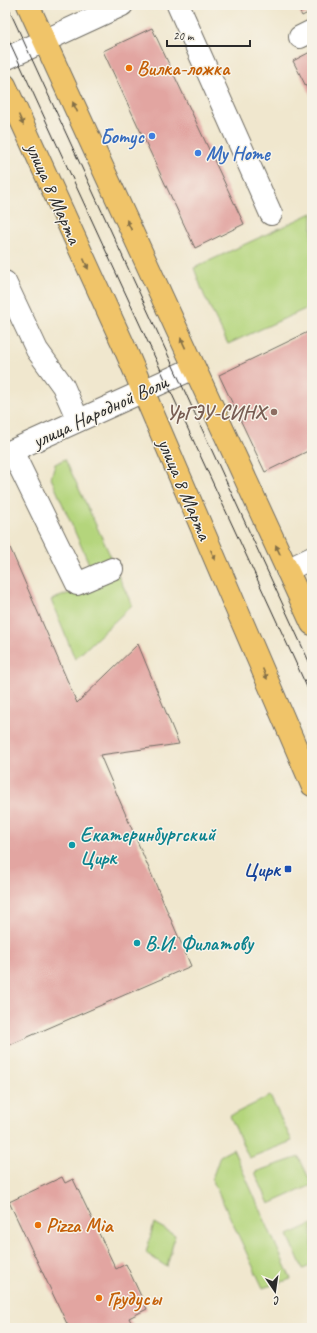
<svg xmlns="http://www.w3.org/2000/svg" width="317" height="1333" font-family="Caveat,sans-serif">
<rect width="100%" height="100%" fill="#f7f3e8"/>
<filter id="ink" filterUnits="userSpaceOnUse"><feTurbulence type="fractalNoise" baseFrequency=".025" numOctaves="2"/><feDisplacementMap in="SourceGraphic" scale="8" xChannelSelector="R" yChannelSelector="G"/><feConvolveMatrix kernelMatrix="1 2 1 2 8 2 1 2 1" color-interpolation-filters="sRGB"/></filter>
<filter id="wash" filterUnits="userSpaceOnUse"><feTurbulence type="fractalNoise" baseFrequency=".012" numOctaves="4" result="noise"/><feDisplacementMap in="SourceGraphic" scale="16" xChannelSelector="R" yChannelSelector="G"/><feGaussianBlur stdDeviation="0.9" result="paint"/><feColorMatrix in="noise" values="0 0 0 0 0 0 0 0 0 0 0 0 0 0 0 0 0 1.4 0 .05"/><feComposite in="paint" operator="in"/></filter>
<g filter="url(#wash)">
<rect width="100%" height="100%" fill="#f0e7ce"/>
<!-- green -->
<path fill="#b4d57c" stroke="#708054" d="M312,213V306L228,344L204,295L194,268Z
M65,459L111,557L90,566L51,478L55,464Z
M118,575L132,605L75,659L51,600Z
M270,1096L292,1141L249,1158L230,1116Z
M233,1149L291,1279L263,1288L212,1179L220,1156Z
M299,1157L312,1185L269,1204L255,1172Z
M154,1223L175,1235L167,1267L146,1253Z
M312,1224V1265L303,1269L288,1235Z"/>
<g id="blocks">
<!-- building -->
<path fill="#e2a5a1" d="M296,5H312V11L302,16Z
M152,28L244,224L195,248L103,51Z
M312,51V98L293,61Z
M312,330V449L265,472L219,375Z
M5,536L77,703L138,644L179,744L100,755L191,966L5,1047Z
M62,1177L65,1183L73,1179L116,1269L126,1264L147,1309L129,1318L134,1328H69L9,1202Z"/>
</g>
</g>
<g filter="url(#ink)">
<use href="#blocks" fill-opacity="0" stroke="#706d64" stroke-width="1"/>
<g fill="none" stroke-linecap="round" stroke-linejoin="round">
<!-- minor casing -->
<g stroke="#706d64" stroke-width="24">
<path id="minor" d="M178,5L271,214
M300,37L312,31
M5,59L122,5
M5,282L37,350L63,386L78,420
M12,451L77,584L112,569
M5,454L194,368
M287,570L312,558"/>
</g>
<!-- major casing -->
<g stroke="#706d64" stroke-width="24">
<path id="major" d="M28,5L312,624
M5,85L123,344L312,785"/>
</g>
<!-- minor -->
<use href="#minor" stroke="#fff" stroke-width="22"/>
<!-- major -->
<use href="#major" stroke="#f0c469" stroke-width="22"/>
<!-- tram -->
<path stroke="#2b2b2b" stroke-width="1" d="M7,5L312,668
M5,32L312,698"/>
</g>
<!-- one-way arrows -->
<defs><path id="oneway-solid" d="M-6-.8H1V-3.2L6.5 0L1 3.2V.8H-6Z"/></defs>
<g fill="#847047">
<use href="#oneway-solid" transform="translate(75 107) rotate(-115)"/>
<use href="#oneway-solid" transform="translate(21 120) rotate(66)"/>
<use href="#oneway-solid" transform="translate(129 225) rotate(-115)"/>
<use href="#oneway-solid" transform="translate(86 264) rotate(66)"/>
<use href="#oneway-solid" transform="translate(183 343) rotate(-115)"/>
<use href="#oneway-solid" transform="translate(278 550) rotate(-115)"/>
<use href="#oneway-solid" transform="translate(213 555) rotate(67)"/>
<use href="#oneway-solid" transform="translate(265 674) rotate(67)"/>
</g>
</g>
<!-- markers -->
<g fill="#e8710a" stroke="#f7f3e8" stroke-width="1.5">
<circle cx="129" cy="68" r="4"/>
<circle cx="38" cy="1225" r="4"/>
<circle cx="99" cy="1298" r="4"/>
</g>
<g fill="#3f7fe0" stroke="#f7f3e8" stroke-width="1.5">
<circle cx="152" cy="136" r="4"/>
<circle cx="198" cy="153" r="4"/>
</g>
<circle fill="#8d6e63" stroke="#f7f3e8" stroke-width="1.5" cx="274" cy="412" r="4"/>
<g fill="#0f9aa8" stroke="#f7f3e8" stroke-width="1.5">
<circle cx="72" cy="845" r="4"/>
<circle cx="137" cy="943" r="4"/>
</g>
<rect fill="#1a4fb4" stroke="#f7f3e8" stroke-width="1.5" x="284" y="865" width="8" height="8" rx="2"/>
<g text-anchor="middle" stroke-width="3" stroke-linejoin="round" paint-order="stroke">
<!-- food labels -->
<g font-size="20" font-weight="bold" fill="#c56008" stroke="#f7f3e8" text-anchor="start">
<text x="137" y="75">Вилка-ложка</text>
<text x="46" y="1232">Pizza Mia</text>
<text x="107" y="1305">Грудусы</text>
</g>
<!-- shop labels -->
<g font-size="20" font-weight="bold" fill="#366cbe" stroke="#f7f3e8" text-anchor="end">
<text x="144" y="143">Ботус</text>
<text x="206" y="160" text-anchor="start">My Home</text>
</g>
<!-- street labels -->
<g font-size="20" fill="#2b2b2b" stroke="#f7f3e8">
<text transform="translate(54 193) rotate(66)" y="7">улица 8 Марта</text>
<text transform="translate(100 411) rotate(-25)" y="7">улица Народной Воли</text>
<text transform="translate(185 489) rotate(67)" y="7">улица 8 Марта</text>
</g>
<!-- education labels -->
<g font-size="20" font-weight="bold" fill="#785e54" stroke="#f7f3e8" text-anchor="end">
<text x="266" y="419">УрГЭУ-СИНХ</text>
</g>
<!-- culture labels -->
<g font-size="20" font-weight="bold" fill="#0d838f" stroke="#f7f3e8" text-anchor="start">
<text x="80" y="841">Екатеринбургский<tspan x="80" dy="23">Цирк</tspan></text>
<text x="145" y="950">В.И. Филатову</text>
</g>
<!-- transit labels -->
<g font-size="20" font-weight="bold" fill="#164399" stroke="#f7f3e8" text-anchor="end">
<text x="280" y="876">Цирк</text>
</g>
</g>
<!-- margin -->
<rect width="317" height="1333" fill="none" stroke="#f7f3e8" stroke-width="20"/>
<!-- north arrow -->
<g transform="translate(275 1291) rotate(167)" stroke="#f7f3e8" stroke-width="3" paint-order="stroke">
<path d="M0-3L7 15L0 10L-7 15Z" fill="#2b2b2b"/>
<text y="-6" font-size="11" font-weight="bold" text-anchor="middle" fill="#2b2b2b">С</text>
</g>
<!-- scale -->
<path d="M167 40v6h83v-6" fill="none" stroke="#2b2b2b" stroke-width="2"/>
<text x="173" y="40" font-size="12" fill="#2b2b2b" stroke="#f7f3e8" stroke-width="3" paint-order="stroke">20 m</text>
</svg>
